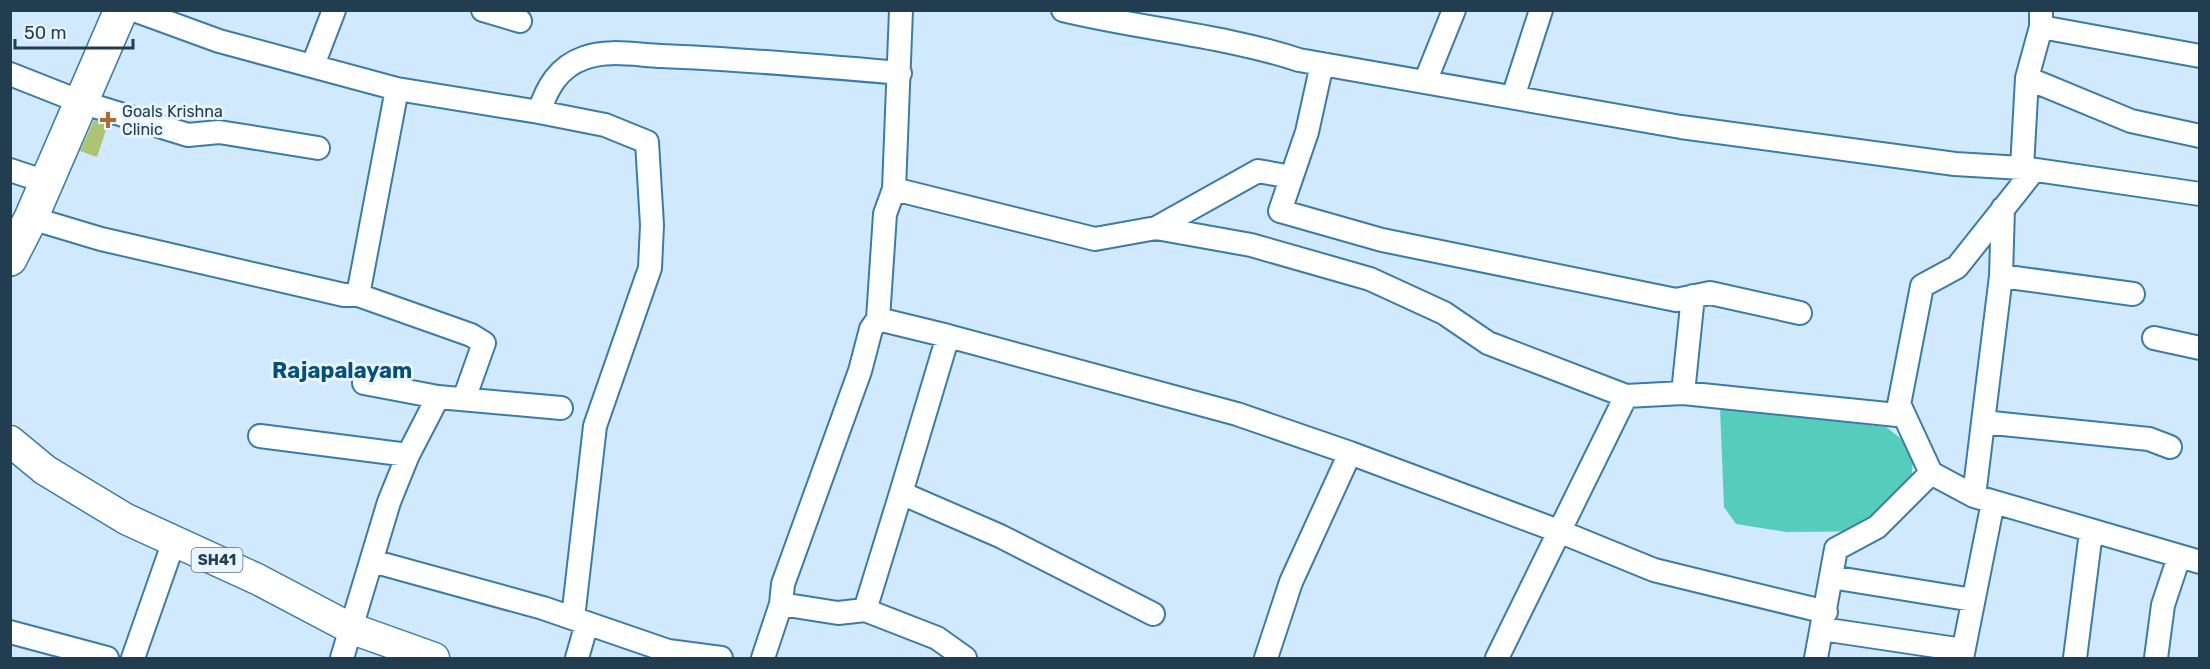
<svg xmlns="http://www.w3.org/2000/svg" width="2210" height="669" font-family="Rubik,sans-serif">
<rect width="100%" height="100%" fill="#d1e9fd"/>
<!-- water -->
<path fill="#56cdbc" d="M1720,408L1886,427L1914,449L1911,484L1887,531L1786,532L1736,524L1724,507Z"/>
<!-- building -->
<path fill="#acc473" d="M94,120L108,124L97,157L80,151Z"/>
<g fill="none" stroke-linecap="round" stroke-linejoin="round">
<!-- minor casing -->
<g stroke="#3d7ba7" stroke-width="26">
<path id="minor" d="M134,10L219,41L397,89L539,112L605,125L647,142L652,225L650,268L595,426L573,618
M483,10L520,21
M1063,10C1141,29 1223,35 1299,60L1681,127L1955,164L2022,168L2200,194
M2041,27L2200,56
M1322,64L1307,132L1280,211L1382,240L1676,300L1710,293L1800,313
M313,65L334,10
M10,74L81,102L188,135L219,132L318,148
M2027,78L2131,121L2200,136
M1425,82L1454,10
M1513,97L1541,10
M539,112C547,88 558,67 584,58C607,49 637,55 661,56C741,59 820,66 900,73
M2022,168L2027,78L2041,27V10
M10,170L46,182
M894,189L1095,239L1156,228L1258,171L1291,177
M2003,208L2001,276L1983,422L2149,439L2170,447
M31,218L101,239L344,295H358L471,335L484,343L464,399
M1156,228L1251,245L1370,279L1444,313L1488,343L1626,396L1683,393L1897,415L1922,286L1957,267L2034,170
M2001,276L2133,294
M358,295L397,89
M878,319L948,336L1237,414L1350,453L1561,532L1654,570L1826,612
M2154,338L2200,348
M364,383L438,397L561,408
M1683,393L1693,296
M1899,404L1931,473L1974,496
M1983,422L1974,496L2200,562
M260,436L408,455
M901,493L948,336
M372,561L543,608L668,651L721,658
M1831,577L1973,600
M781,604L838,613L865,610L937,638L965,658
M865,610L901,493L1000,536L1153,614
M1822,629L1963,650
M10,632L107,658
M133,658L174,541
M342,658L389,502L408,455L438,397
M577,658L587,623
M763,658L781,604L783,584L860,371L871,329L878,319L885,214L894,189L901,10
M1266,658L1291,582L1350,453
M1497,658L1626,396
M1816,658L1836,549L1877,527L1931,473
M1962,658L1993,502
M2075,658L2091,532
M2156,658L2163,605L2179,557"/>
</g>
<!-- major casing -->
<g stroke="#3d7ba7" stroke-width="33">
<path id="major" d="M10,441L45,470L126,519L257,579L350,628L434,658"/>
</g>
<!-- highway casing -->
<g stroke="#3d7ba7" stroke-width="36">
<path id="highway" d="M10,259L31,218L121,10"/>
</g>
<!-- minor -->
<use href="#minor" stroke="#fff" stroke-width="22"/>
<!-- major -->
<use href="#major" stroke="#fff" stroke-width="30"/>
<!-- highway -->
<use href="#highway" stroke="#fff" stroke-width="33"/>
</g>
<!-- markers -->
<path fill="#a96c30" stroke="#e8f5ff" stroke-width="2" d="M105 111h6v6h6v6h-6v6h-6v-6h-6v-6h6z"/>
<g text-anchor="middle" stroke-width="6" stroke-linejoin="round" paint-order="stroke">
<!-- shield labels -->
<rect fill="#e8f5ff" stroke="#5d7484" stroke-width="1.5" x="191.5" y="548" width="51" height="24" rx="4.5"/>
<g font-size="15" font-weight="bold" fill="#223c50">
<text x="217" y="565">SH41</text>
</g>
<!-- poi labels -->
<g font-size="16" fill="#223c50" stroke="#e8f5ff" text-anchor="start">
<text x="122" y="117">Goals Krishna<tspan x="122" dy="18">Clinic</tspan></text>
</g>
<!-- district labels -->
<g font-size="22" font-weight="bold" fill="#064f79" stroke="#e8f5ff">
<text x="342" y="378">Rajapalayam</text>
</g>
</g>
<!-- border -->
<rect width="2210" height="669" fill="none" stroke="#223c50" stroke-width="24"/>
<!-- scale -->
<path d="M15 39v9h118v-9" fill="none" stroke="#223c50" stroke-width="3"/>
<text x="24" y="39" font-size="18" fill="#223c50" stroke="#e8f5ff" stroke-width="4.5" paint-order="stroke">50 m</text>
</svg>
